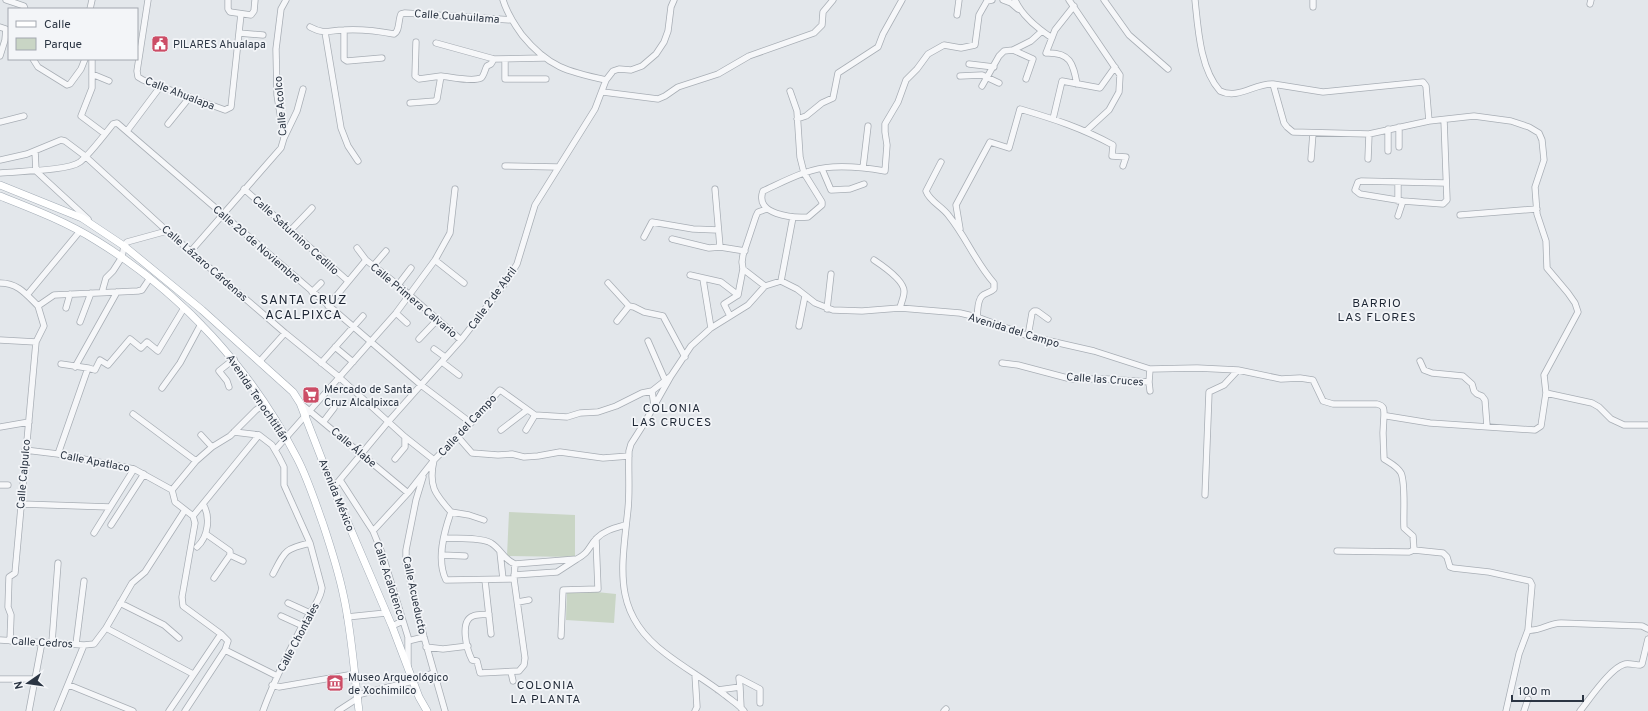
<svg xmlns="http://www.w3.org/2000/svg" width="1648" height="711" font-family="Overpass,sans-serif">
<rect width="100%" height="100%" fill="#e3e7eb"/>
<!-- green -->
<path fill="#c9d5c5" d="M509,512L575,515V557L507,556Z
M567,589L616,594L614,623L566,620Z"/>
<g fill="none" stroke-linecap="round" stroke-linejoin="round">
<!-- minor casing -->
<g stroke="#a8aeb5" stroke-width="7">
<path id="minor" d="M6,0L24,6L25,9
M148,0L137,71L138,77L143,80L225,110L231,107L241,14
M228,0V9L230,12L251,15L254,11L255,0
M503,0C507,13 514,24 522,35C548,67 568,72 606,80
M1003,0L1011,3L1018,9
M1015,0C1022,16 1037,28 1052,38
M1069,0L1120,75L1119,92L1109,110L1086,131
M1104,0L1129,35L1168,69
M1195,0C1198,28 1200,69 1220,91C1238,100 1255,83 1273,84
M1590,4L1591,0
M1074,6L1055,30L1046,53C1071,52 1073,64 1077,84
M1313,7V0
M90,9L92,0
M957,15L959,0
M0,27L6,29L5,40L0,56
M310,27C325,35 329,30 344,30C360,29 378,31 394,34C400,31 398,20 401,14L405,13L512,20
M344,30V59L347,61L382,58
M325,32L341,128L348,146L358,161
M239,33L263,35
M416,42L415,76L419,79L441,76
M436,43L494,59L544,58
M1013,50L1033,59L1026,79
M33,59L38,67L67,85L70,84L81,69L85,59
M92,59V88L81,116L105,134
M505,59V79H546
M969,64L994,67
M92,74L109,81
M960,76L982,75L999,83
M982,86L999,56L1004,51L1013,50L1031,41L1042,31
M790,91L797,111L800,157L804,173L822,202V205L808,217C793,218 754,215 763,191C785,181 808,168 833,167C851,166 868,168 885,171L887,145L885,132V124L898,102L906,80L917,69L928,54L944,45L961,48L975,45L979,15L987,1L992,0
M603,92L658,99L665,96L678,87L718,74L749,56L814,33L822,25L823,12L833,0
M410,103L435,101L437,99L441,76C451,77 472,82 481,78C484,76 485,69 487,66L491,64L494,59
M797,119L806,116L822,103L833,98L838,73L878,47L883,34L902,0
M1053,119L1062,81L1100,88L1115,67
M1444,120L1447,200L1443,204L1403,201L1360,194L1355,190L1358,182L1361,181L1445,183
M1429,121L1426,86L1423,82L1323,92L1273,84L1284,123L1287,127L1293,132L1369,134L1429,121L1474,116L1511,121L1529,127L1539,133L1542,140L1544,160L1535,187L1537,214L1546,241L1547,268L1568,293L1575,303L1578,312L1544,375L1546,393L1592,403L1599,407L1611,419L1624,425H1648
M0,122L24,116
M168,124L189,98
M1399,127V147
M127,131L160,87
M284,138L297,111L303,89
M35,151L36,171L88,219
M1388,151V129
M1311,159L1313,133
M1368,159L1369,134
M0,160L27,154L61,140L65,141L85,156L167,231L285,333L339,377L405,437L434,460
M941,162L926,191C930,202 942,206 949,216C966,237 976,263 994,283V289C990,293 985,293 982,296C977,301 978,311 977,317
M505,166L558,167
M863,168L868,126
M822,169L831,190L850,189L864,184
M0,173C17,171 68,171 80,162C90,154 105,134 113,124L117,123L421,385L471,423
M1398,182V201
M244,189L348,281
M715,189L720,247
M1460,215L1537,209
M1398,216L1403,201
M960,229L956,205L990,142L1009,148L1020,109C1054,119 1082,128 1113,145L1112,156L1126,157L1123,166
M291,230L312,208
M644,237L652,222L693,229L718,230
M672,239L709,248L720,247L745,251
M357,248L366,260L398,285L461,340
M191,251L281,148L284,138L277,95L276,49L281,9L286,0
M435,260L464,283
M874,260C883,266 905,281 904,292C904,297 901,303 900,308
M374,265L386,251
M743,269L765,286
M690,275L721,282L738,295
M703,279L711,328
M781,281L793,217
M0,283C18,283 26,294 38,306L54,295L138,291L142,290L150,278
M608,283L629,306L617,321
M398,285L411,268
M102,292L106,278L113,271L122,257L124,246L127,242L167,231
M312,292L321,283
M27,295L80,231
M328,306L366,260
M629,306L634,307L644,312L663,316L685,357
M66,308L70,294
M827,309L831,274
M396,313L407,323
M730,316L724,304L738,295L743,269L742,262L743,255L756,216L758,212L767,209
M80,322L91,293
M799,326L805,296
M1028,336L1032,313L1034,311H1037L1048,319
M419,339L438,319
M0,340L36,342
M648,341L665,380
M335,347L353,362
M434,349L445,357
M260,361L285,333
M1420,361L1424,370L1432,373L1463,376L1472,384L1474,391L1477,394L1482,396L1485,400L1487,426
M442,362L459,375
M321,363L363,316
M1002,363L1018,365L1071,379H1107L1149,382L1150,369
M61,364L88,368
M75,367L117,292
M1149,382L1150,391
M229,387L227,381L219,371L234,359
M162,388L180,363L201,324
M652,391L654,405
M300,403L408,493
M133,414L196,461
M1384,415L1383,433L1384,459C1390,463 1397,466 1401,473C1406,484 1403,515 1404,528L1413,536L1414,550L1443,553L1447,557L1450,567L1453,568L1489,572L1530,581L1532,585L1528,630C1539,632 1549,623 1561,623L1642,626L1648,629
M324,421L334,408
M0,427L29,422
M501,430L527,410
M526,430L535,415
M234,432L259,435L272,445L279,457L284,467V485L310,543L322,588C320,601 309,614 302,626C288,654 273,682 263,711
M201,435L212,447
M458,437L472,453L498,455L512,454L524,457L538,456L560,452L603,458L629,456
M25,450L58,454L134,469L172,490L175,502L193,516
M275,450L396,313L435,260L450,233L455,189
M58,454L88,368L95,370L100,360L108,365L130,339L141,348L147,342L158,351L184,308
M395,459L405,447V437
M434,460C428,486 435,494 451,512C444,532 436,560 446,580L514,579
M423,477L416,500L406,550V563L424,637L445,711
M340,480L373,531L382,553L408,637V666
M0,485H8
M333,488L388,422L461,340L506,282L517,264L535,205L595,109L606,80L613,71L619,69L631,70L642,66L656,54L664,42L668,31L671,7L674,0
M172,490L196,461L212,447L230,436L256,410L265,404
M1205,495L1209,392L1224,385L1238,370L1281,379L1300,378L1313,380L1323,401L1333,404H1377C1384,406 1384,408 1384,415L1387,416L1430,423L1535,430L1541,426L1546,393
M21,504L110,507
M451,512L469,515L484,520
M193,516L259,435
M111,525L144,474
M373,531L408,493L434,460L471,423L498,392L500,390L503,392L535,415L567,417L580,413L598,412L616,406L642,393L652,391L671,376
M94,533L134,469
M206,534L230,551V555L214,578
M444,538C457,539 480,537 491,543C501,549 504,560 515,564
M197,547C208,537 211,517 203,504
M1337,551L1409,552L1414,550
M500,552L503,579
M230,555L243,561
M442,555L465,556
M273,574C285,551 284,549 310,543
M514,575L557,572L577,559
M485,580L491,634
M518,602L529,600
M120,603L164,625L179,638
M288,603L310,613
M489,614C484,615 478,614 473,616C459,621 467,650 472,660L477,661L480,673L519,671L524,665L525,658L514,579L515,564L577,559C590,552 588,547 597,538C605,530 615,528 625,525
M281,616L303,626
M347,617L386,613
M392,626L403,621
M106,628L193,674
M561,636L563,590L598,589L596,539
M0,640L84,645L94,644L106,628L132,583L145,572L185,510
M10,641L11,615L8,607L9,577L15,573L36,342L44,326L38,306
M408,641L424,637
M52,642L58,563
M76,644L84,581
M426,647L443,649L468,646
M225,650L277,676
M511,672L513,681
M695,674L697,707L695,711
M0,679H35
M69,685L133,711
M272,685L279,687L354,674
M740,687L741,708
M718,690L740,687L739,678L760,689V703
M357,695L413,681L433,673
M29,711L42,642
M57,711L84,645
M169,711L221,634
M185,711L225,650L228,641L221,634L183,606L182,597L195,523L193,516
M338,711L358,698
M744,711C739,705 731,700 725,695C706,680 684,668 665,653C611,613 622,567 628,509C630,490 628,470 629,451L631,444L645,422L671,376L691,346L711,328L748,305L765,286L781,281L797,289L815,303L833,310L862,311L900,308L960,313L977,317L1028,336L1094,351L1150,369L1197,368L1238,370
M944,711L946,709
M1506,711L1519,654L1528,630
M1524,711L1528,699
M1580,711C1589,700 1611,667 1625,664C1629,663 1636,665 1640,665L1642,664L1648,639"/>
</g>
<!-- major casing -->
<g stroke="#a3acb6" stroke-width="8">
<path id="major" d="M0,185L82,218L124,246L202,310L293,392L300,403L333,488L392,626L419,697L427,711
M0,196C33,209 67,222 97,241C183,294 251,369 297,458C308,479 315,502 323,524C331,548 339,573 344,598C352,635 354,673 359,711"/>
</g>
<!-- minor -->
<use href="#minor" stroke="#f6f7f9" stroke-width="5.5"/>
<!-- major -->
<use href="#major" stroke="#fff" stroke-width="7"/>
</g>
<!-- icons -->
<defs>
<g id="civic-square" transform="scale(0.9)"><rect x="-9" y="-9" width="18" height="18" rx="4" fill="#cc4d66" stroke="#f3f5f8"/><path d="M-.6-6.5H3V-4.5H.6V-3L4-1V1h2V6H-6V1h2V-1L-.6-3ZM-1.2 2.5V6h2.4V2.5Z" fill="#fff"/></g>
<g id="supermarket-square" transform="scale(0.9)"><rect x="-9" y="-9" width="18" height="18" rx="4" fill="#cc4d66" stroke="#f3f5f8"/><path d="M-6-5.5h2.5l.6 2H6L4.5 2H-2.5L-4.4-4H-6ZM-1.5 3.2a1.3 1.3 0 1 0 .1 0ZM3 3.2a1.3 1.3 0 1 0 .1 0Z" fill="#fff"/></g>
<g id="museum-square" transform="scale(0.9)"><rect x="-9" y="-9" width="18" height="18" rx="4" fill="#cc4d66" stroke="#f3f5f8"/><path d="M0-6L6-3V-2H-6V-3ZM-5-1h2V3h-2ZM-1-1h2V3h-2ZM3-1h2V3H3ZM-6 4H6V6H-6Z" fill="#fff"/></g>
</defs>
<g fill-rule="evenodd">
<use href="#civic-square" x="160" y="44"/>
<use href="#supermarket-square" x="311" y="395"/>
<use href="#museum-square" x="335" y="683"/>
</g>
<g text-anchor="middle" stroke-width="3.5" stroke-linejoin="round" paint-order="stroke">
<!-- street labels -->
<g font-size="11" fill="#2b3543" stroke="#f3f5f8">
<text transform="translate(457 16) rotate(4)" y="4">Calle Cuahuilama</text>
<text transform="translate(180 93) rotate(21)" y="4">Calle Ahualapa</text>
<text transform="translate(280 106) rotate(-95)" y="4">Calle Acolco</text>
<text transform="translate(296 235) rotate(42)" y="4">Calle Saturnino Cedillo</text>
<text transform="translate(257 244) rotate(41)" y="4">Calle 20 de Noviembre</text>
<text transform="translate(205 263) rotate(41)" y="4">Calle Lázaro Cárdenas</text>
<text transform="translate(492 298) rotate(-54)" y="4">Calle 2 de Abril</text>
<text transform="translate(414 300) rotate(40)" y="4">Calle Primera Calvario</text>
<text transform="translate(1014 330) rotate(17)" y="4">Avenida del Campo</text>
<text transform="translate(1105 379) rotate(4)" y="4">Calle las Cruces</text>
<text transform="translate(258 398) rotate(56)" y="4">Avenida Tenochtitlán</text>
<text transform="translate(467 425) rotate(-47)" y="4">Calle del Campo</text>
<text transform="translate(354 447) rotate(40)" y="4">Calle Álabe</text>
<text transform="translate(95 461) rotate(11)" y="4">Calle Apatlaco</text>
<text transform="translate(23 474) rotate(-85)" y="4">Calle Calpulco</text>
<text transform="translate(337 495) rotate(68)" y="4">Avenida México</text>
<text transform="translate(390 581) rotate(72)" y="4">Calle Acalotenco</text>
<text transform="translate(415 595) rotate(78)" y="4">Calle Acueducto</text>
<text transform="translate(298 637) rotate(-62)" y="4">Calle Chontales</text>
<text transform="translate(42 642) rotate(3)" y="4">Calle Cedros</text>
</g>
<!-- poi labels -->
<g font-size="11" fill="#2b3543" stroke="#f3f5f8" text-anchor="start">
<text x="173" y="48">PILARES Ahualapa</text>
<text x="324" y="393">Mercado de Santa<tspan x="324" dy="13">Cruz Alcalpixca</tspan></text>
<text x="348" y="681">Museo Arqueológico<tspan x="348" dy="13">de Xochimilco</tspan></text>
</g>
<!-- neighbourhood labels -->
<g font-size="12" letter-spacing="1" fill="#1d2634" stroke="#f3f5f8">
<text x="1377" y="307">BARRIO<tspan x="1377" dy="14">LAS FLORES</tspan></text>
<text x="672" y="412">COLONIA<tspan x="672" dy="14">LAS CRUCES</tspan></text>
<text x="546" y="689">COLONIA<tspan x="546" dy="14">LA PLANTA</tspan></text>
</g>
<!-- quarter labels -->
<g font-size="13" letter-spacing="1" fill="#1d2634" stroke="#f3f5f8">
<text x="304" y="304">SANTA CRUZ<tspan x="304" dy="15">ACALPIXCA</tspan></text>
</g>
</g>
<!-- legend -->
<rect x="8" y="8" width="130" height="52" fill="#f3f5f8" stroke="#a3a8b0"/>
<rect x="16" y="21" width="20" height="6" fill="#ffffff" stroke="#a3a8b0"/>
<text x="44" y="28" font-size="12" fill="#2b3543">Calle</text>
<rect x="16" y="38" width="20" height="12" fill="#c9d5c5" stroke="#a3a8b0"/>
<text x="44" y="48" font-size="12" fill="#2b3543">Parque</text>
<!-- north arrow -->
<g transform="translate(28 683) rotate(257)" stroke="#f3f5f8" stroke-width="3" paint-order="stroke">
<path d="M0-3L7 15L0 10L-7 15Z" fill="#2b3543"/>
<text y="-6" font-size="11" font-weight="bold" text-anchor="middle" fill="#2b3543">N</text>
</g>
<!-- scale -->
<path d="M1512 695v6h71v-6" fill="none" stroke="#2b3543" stroke-width="2"/>
<text x="1518" y="695" font-size="12" fill="#2b3543" stroke="#f3f5f8" stroke-width="3" paint-order="stroke">100 m</text>
</svg>
